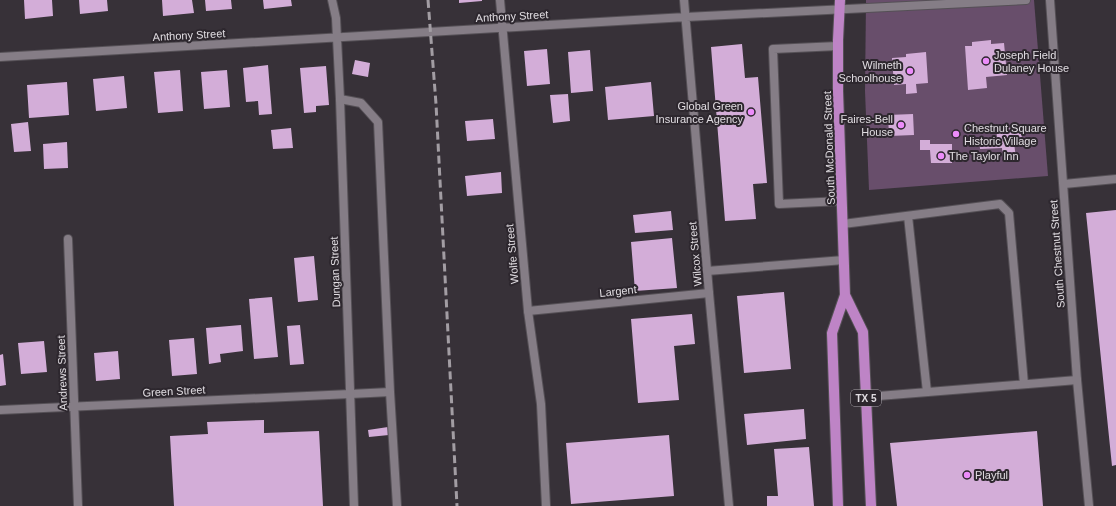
<svg xmlns="http://www.w3.org/2000/svg" width="1116" height="506" font-family="Arial,sans-serif">
<rect width="100%" height="100%" fill="#373138"/>
<!-- green -->
<path fill="#684e6b" d="M866,0H1034L1048,176L869,190L865,91Z"/>
<!-- building -->
<path fill="#d3add8" d="M24,0H52L53,16L25,19Z
M79,0H107L108,11L80,14Z
M162,0H192L194,13L163,16Z
M205,0H231L232,9L206,11Z
M263,0H291L292,6L264,9Z
M459,0H482V1L459,3Z
M991,40V44L1004,43L1007,75L986,77L987,88L968,90L965,46H972V42Z
M742,44L745,78L758,77L767,183L753,184L756,219L725,221L711,47Z
M547,49L550,84L527,86L524,51Z
M590,50L593,91L571,93L568,52Z
M926,52L928,83L916,84L917,93L906,94V84L894,85L892,58L906,57V54Z
M355,60L370,63L368,77L352,74Z
M268,65L272,114L259,115L258,101L246,102L243,68Z
M326,66L329,105L316,106V112L304,113L300,68Z
M180,70L183,111L158,113L154,72Z
M227,70L230,107L204,109L201,72Z
M124,76L127,108L96,111L93,79Z
M67,82L69,115L29,118L27,85Z
M651,82L654,116L608,120L605,87Z
M568,94L570,121L553,123L550,95Z
M913,114L914,135L889,136L888,115Z
M493,119L495,139L467,141L465,121Z
M28,122L31,151L14,152L11,124Z
M1021,125L1022,141L1014,142L1016,159L1003,160L1002,148L980,149L979,138L997,137L996,127Z
M291,128L293,148L273,149L271,130Z
M920,140H930V144H952V163H931L930,150H920Z
M67,142L68,168L44,169L43,144Z
M501,172L502,193L467,196L465,176Z
M1116,210V465L1112,466L1086,213Z
M671,211L673,230L635,233L633,215Z
M672,238L677,288L635,291L631,242Z
M314,256L318,300L298,302L294,258Z
M784,292L791,369L744,373L737,296Z
M272,297L278,357L254,359L249,299Z
M692,314L695,344L674,346L679,400L638,403L631,319Z
M241,325L243,351L220,354L221,362L209,364L206,328Z
M300,325L304,364L290,365L287,326Z
M194,338L197,374L172,376L169,340Z
M44,341L47,372L21,374L18,343Z
M118,351L120,379L96,381L94,353Z
M3,354L6,385L0,386V355Z
M804,409L806,439L747,445L744,414Z
M264,420V433L319,431L323,506H174L170,436L208,434L207,422Z
M388,427L389,435L369,437L368,430Z
M1037,431L1043,506H897L890,443Z
M669,435L674,496L571,504L566,443Z
M809,447L814,506H767V496H778L774,449Z"/>
<g fill="none" stroke-linecap="round" stroke-linejoin="round">
<!-- lane casing -->
<g stroke="#555056" stroke-width="10">
<path id="lane" d="M838,46L773,49L779,204L842,201
M340,99L361,103L378,122L390,392L350,394
M908,216L927,392
M843,224L1000,204L1009,213L1024,384
M707,271L844,260
M528,311L709,293
M390,392L397,506
M866,397L1077,380"/>
</g>
<!-- street casing -->
<g stroke="#555056" stroke-width="10">
<path id="street" d="M332,0L336,18L340,99L354,506
M500,0L528,311L541,404L546,506
M684,0L709,293L729,506
M1050,0L1077,380L1089,506
M0,57L686,17L1026,0
M1064,184L1116,179
M68,239L78,506
M0,410L350,394"/>
</g>
<!-- primary casing -->
<g stroke="#555056" stroke-width="12">
<path id="primary" d="M845,295L863,332L871,506
M838,506L832,333L845,295L838,91V40L840,0"/>
</g>
<!-- lane -->
<use href="#lane" stroke="#857d86" stroke-width="8"/>
<!-- street -->
<use href="#street" stroke="#857d86" stroke-width="8"/>
<!-- primary -->
<use href="#primary" stroke="#be84c6" stroke-width="10"/>
<!-- rail -->
<path stroke="#a29da3" stroke-width="3" stroke-dasharray="8 4" stroke-linecap="butt" d="M428,0L436,104L457,506"/>
</g>
<!-- markers -->
<g fill="#ec8cfa" stroke="#2d272e" stroke-width="1.5">
<circle cx="986" cy="61" r="4"/>
<circle cx="910" cy="71" r="4"/>
<circle cx="751" cy="112" r="4"/>
<circle cx="901" cy="125" r="4"/>
<circle cx="956" cy="134" r="4"/>
<circle cx="941" cy="156" r="4"/>
<circle cx="967" cy="475" r="4"/>
</g>
<g text-anchor="middle" stroke-width="4" stroke-linejoin="round" paint-order="stroke">
<!-- shield labels -->
<rect fill="#2d272e" stroke="#aaa6ab" stroke-width="1" x="851" y="390" width="30" height="16" rx="3"/>
<g font-size="10" font-weight="bold" fill="#e0dce1">
<text x="866" y="402">TX 5</text>
</g>
<!-- street labels -->
<g font-size="11" fill="#e0dce1" stroke="#2d272e">
<text transform="translate(512 16) rotate(-3)" y="4">Anthony Street</text>
<text transform="translate(189 35) rotate(-3)" y="4">Anthony Street</text>
<text transform="translate(829 148) rotate(-92)" y="4">South McDonald Street</text>
<text transform="translate(512 254) rotate(-95)" y="4">Wolfe Street</text>
<text transform="translate(695 254) rotate(-95)" y="4">Wilcox Street</text>
<text transform="translate(1057 254) rotate(-94)" y="4">South Chestnut Street</text>
<text transform="translate(335 272) rotate(-92)" y="4">Dungan Street</text>
<text transform="translate(618 291) rotate(-6)" y="4">Largent</text>
<text transform="translate(62 373) rotate(-92)" y="4">Andrews Street</text>
<text transform="translate(174 391) rotate(-3)" y="4">Green Street</text>
</g>
<!-- poi labels -->
<g font-size="11" fill="#e0dce1" stroke="#2d272e" text-anchor="start">
<text x="994" y="59">Joseph Field<tspan x="994" dy="13">Dulaney House</tspan></text>
<text x="902" y="69" text-anchor="end">Wilmeth<tspan x="902" dy="13">Schoolhouse</tspan></text>
<text x="743" y="110" text-anchor="end">Global Green<tspan x="743" dy="13">Insurance Agency</tspan></text>
<text x="893" y="123" text-anchor="end">Faires-Bell<tspan x="893" dy="13">House</tspan></text>
<text x="964" y="132">Chestnut Square<tspan x="964" dy="13">Historic Village</tspan></text>
<text x="949" y="160">The Taylor Inn</text>
<text x="975" y="479">Playful</text>
</g>
</g>
</svg>
